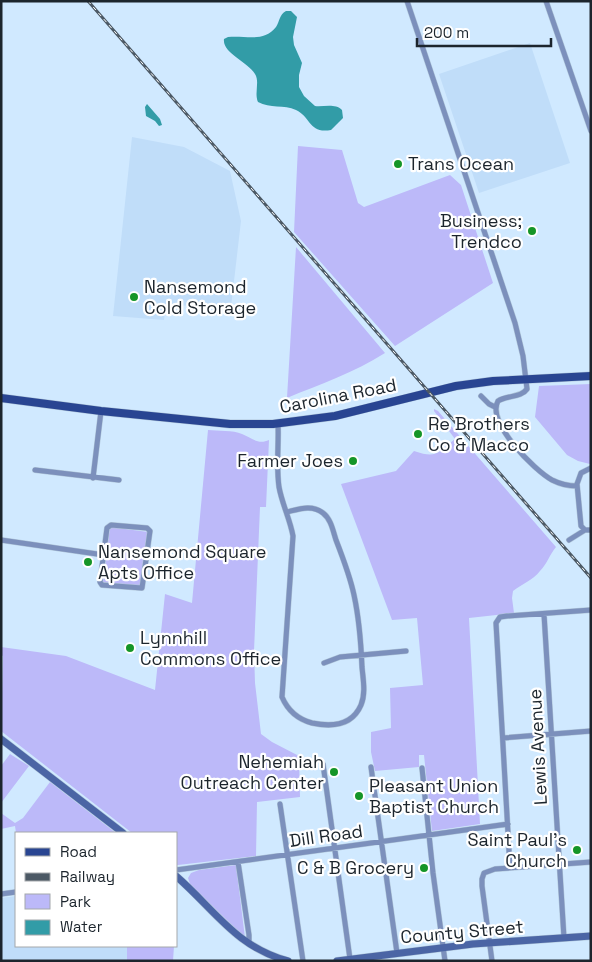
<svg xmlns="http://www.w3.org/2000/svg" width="592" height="962" font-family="'Space Grotesk',sans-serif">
<rect width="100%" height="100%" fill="#d0e9ff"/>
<!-- built -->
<path fill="#c0ddf9" d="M530,43L570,163L479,193L439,74Z
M132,137L184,147L230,171L241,221L231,307L166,305L164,320L113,316Z
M16,896V946H127V961H1V898Z"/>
<!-- green -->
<path fill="#bcb9f9" d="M298,146L342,150L358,203L364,207L450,175L461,185L493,283L395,346L294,232Z
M296,247L385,353C354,373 320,384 287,398Z
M591,384V463L590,464L578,461L567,455L535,417L539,386Z
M434,409L438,411L556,547C550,554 547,564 540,571C533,580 522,584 513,591L512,598L514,613L469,618L480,824L432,831L424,755H419V767L375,771L371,752V732L391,728L390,688L423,685L417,618L392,620L341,484L396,471L414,451C437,459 437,453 455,439L434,411Z
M208,430C218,431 233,430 242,434C252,438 258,445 269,440L266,507H260L254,651L255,683L261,734L272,742L299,756L300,797L257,802L256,856L178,865H176V833H132L1,731L3,656L1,655V647L66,656L155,690L165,594L192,603Z
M110,527L148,532L140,587L103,582Z
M10,754L29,766L1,803V766Z
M50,782L116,833H16L15,826L1,829V813L15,823L23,818Z
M236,865L245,938L190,884L188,878L191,873L199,870Z
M127,946H174L173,961H127Z"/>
<!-- water -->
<path fill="#329ca7" d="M286,11H291L297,17L293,37L294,45L302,63L299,75V87L304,96L315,106C324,107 335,103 342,110L343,118L331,130C309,134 311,117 296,110C284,104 270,109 258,102C254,93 260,82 255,74C248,62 222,53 224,39L228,37C246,35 263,43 276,27C280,21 279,15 286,11Z
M147,104L160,119L162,125L159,126L155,121L146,116L145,107Z"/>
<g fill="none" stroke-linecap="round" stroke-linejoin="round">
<!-- street casing -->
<g stroke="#b0c6d9" stroke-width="6">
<path id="street" d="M407,1L515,323L523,356L527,389C521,398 507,395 498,401C486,422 534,470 552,480C560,484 568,486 577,486
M546,1L591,131
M481,396L489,404L495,407
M278,424C279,444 276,466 279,487C282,504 290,519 293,536L282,697C288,711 297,719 312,723C331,727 352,726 361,705C366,693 363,679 362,667C361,643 359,618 354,595C350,576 343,558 336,540C333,531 331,519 323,513C312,504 299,509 287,512
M35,470L119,480
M93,478L101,411
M111,525L147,528L150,531L142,588L102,585L100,582L107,528Z
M585,530L581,526L577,484L581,473L591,468
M1,540L104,555
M569,540L585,530H591
M544,614L564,938
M324,663L340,657L406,651
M503,738L591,731
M323,764L350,959
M371,767L397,953
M422,768L433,873L445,961
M280,804L303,961
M238,862L249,935V944
M510,868L496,623L500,617L507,616L591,610
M176,870L508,824
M1,894L16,892
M492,961L482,886V879L484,873L495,869L591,862"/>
</g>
<!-- secondary casing -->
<g stroke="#b0c6d9" stroke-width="8">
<path id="secondary" d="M1,739L123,833
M176,876C215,910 236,947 288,961
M337,961L473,944L591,936"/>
</g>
<!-- primary casing -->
<g stroke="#b0c6d9" stroke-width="9">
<path id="primary" d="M1,398L101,411L230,424H273L335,416L456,386L493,381L591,376"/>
</g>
<!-- street -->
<use href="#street" stroke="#7c90bc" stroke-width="5"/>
<!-- secondary -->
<use href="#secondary" stroke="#4b65a5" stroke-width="7"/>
<!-- primary -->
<use href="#primary" stroke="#294592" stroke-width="8"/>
<!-- rail casing -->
<g stroke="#4c5965" stroke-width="3">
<path id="rail" d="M88,1L591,578"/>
</g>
<!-- rail -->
<use href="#rail" stroke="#fff" stroke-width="1" stroke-dasharray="4" stroke-linecap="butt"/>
</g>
<!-- markers -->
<g fill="#159527" stroke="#fff" stroke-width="2">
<circle cx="398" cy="164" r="5"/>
<circle cx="532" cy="231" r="5"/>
<circle cx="134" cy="297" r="5"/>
<circle cx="418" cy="434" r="5"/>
<circle cx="353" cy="461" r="5"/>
<circle cx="88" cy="562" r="5"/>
<circle cx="130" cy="648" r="5"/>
<circle cx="334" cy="772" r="5"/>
<circle cx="359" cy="796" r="5"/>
<circle cx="577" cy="850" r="5"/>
<circle cx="424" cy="868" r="5"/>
</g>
<g text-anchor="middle" stroke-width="4.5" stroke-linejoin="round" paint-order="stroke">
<!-- poi labels -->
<g font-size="18" fill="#1c252d" stroke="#fff" text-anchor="start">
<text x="408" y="170">Trans Ocean</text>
<text x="522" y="227" text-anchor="end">Business;<tspan x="522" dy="21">Trendco</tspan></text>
<text x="144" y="293">Nansemond<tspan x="144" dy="21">Cold Storage</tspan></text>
<text x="428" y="430">Re Brothers<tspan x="428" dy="21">Co &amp; Macco</tspan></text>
<text x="343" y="467" text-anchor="end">Farmer Joes</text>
<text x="98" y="558">Nansemond Square<tspan x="98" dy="21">Apts Office</tspan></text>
<text x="140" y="644">Lynnhill<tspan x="140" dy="21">Commons Office</tspan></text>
<text x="324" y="768" text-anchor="end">Nehemiah<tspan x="324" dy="21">Outreach Center</tspan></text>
<text x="369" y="792">Pleasant Union<tspan x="369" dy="21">Baptist Church</tspan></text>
<text x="567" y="846" text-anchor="end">Saint Paul's<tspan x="567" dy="21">Church</tspan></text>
<text x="414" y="874" text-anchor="end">C &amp; B Grocery</text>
</g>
<!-- street labels -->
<g font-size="18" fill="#1c252d" stroke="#fff">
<text transform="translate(338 396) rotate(-11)" y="6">Carolina Road</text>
<text transform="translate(538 747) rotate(-93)" y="6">Lewis Avenue</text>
<text transform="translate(326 836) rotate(-8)" y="6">Dill Road</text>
<text transform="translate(462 932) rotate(-5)" y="6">County Street</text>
</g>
</g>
<!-- border -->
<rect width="592" height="962" fill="none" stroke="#1c252d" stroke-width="5"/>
<!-- legend -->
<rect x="15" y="832" width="162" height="115" fill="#ffffff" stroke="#a4a8ab"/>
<rect x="25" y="848" width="25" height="8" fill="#294592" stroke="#a4a8ab"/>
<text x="60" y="857" font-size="15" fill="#1c252d">Road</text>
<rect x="25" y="873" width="25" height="8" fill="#4c5965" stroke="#a4a8ab"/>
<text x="60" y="882" font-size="15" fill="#1c252d">Railway</text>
<rect x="25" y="894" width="25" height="15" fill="#bcb9f9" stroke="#a4a8ab"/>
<text x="60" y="907" font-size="15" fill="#1c252d">Park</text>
<rect x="25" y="920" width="25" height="15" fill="#329ca7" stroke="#a4a8ab"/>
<text x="60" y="932" font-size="15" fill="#1c252d">Water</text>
<!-- scale -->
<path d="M417 38v8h134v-8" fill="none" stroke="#1c252d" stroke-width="2.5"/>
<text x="424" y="38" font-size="15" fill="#1c252d" stroke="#ffffff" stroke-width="4" paint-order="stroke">200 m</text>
</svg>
